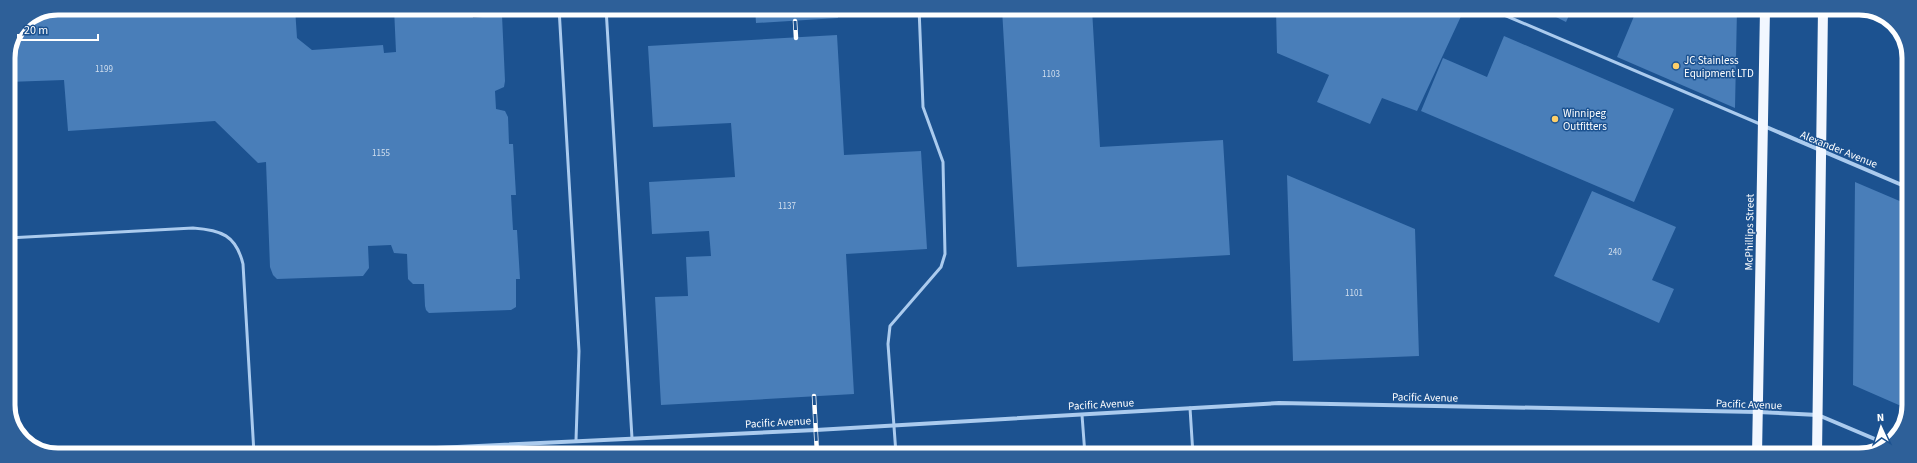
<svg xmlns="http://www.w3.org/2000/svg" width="1917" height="463" font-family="'Source Sans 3',sans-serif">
<rect width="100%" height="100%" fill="#1c5290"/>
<!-- green -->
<path fill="#2f6cae" d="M1170,449L1173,455H1110L1111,452Z"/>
<!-- building -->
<path fill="#497eb9" d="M58,8H295L297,38L312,50L383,45L384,53L396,52L394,8H472L473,18L502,15L505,81L504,87L495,91L496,109L505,111L508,117L509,144H513L516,195H511L513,230H517L520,279H516V307L511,310L429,313L426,310L425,306L424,284H413L408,279L407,254L394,253L391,245L368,246L369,268L363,276L277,279L273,275L270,267L266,162L258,163L215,121L68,131L64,80L8,82V58L23,23Z
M755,8H837L838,18L756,23Z
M1002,9H1092L1100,147L1223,140L1230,255L1017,267Z
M1276,9H1455L1463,12L1417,111L1382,98L1370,124L1317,102L1329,75L1277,53Z
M1555,9H1572L1566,22L1552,15Z
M1637,9H1737L1735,108L1617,57Z
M837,35L844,155L921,151L927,249L846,254L854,394L661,405L655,297L688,296L686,257L711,256L709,231L652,234L649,182L735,177L731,123L653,127L648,46Z
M1504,36L1674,109L1634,202L1421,111L1443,58L1487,77Z
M1287,175L1415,229L1419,356L1293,361Z
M1855,182L1909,205L1908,409L1853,385Z
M1592,191L1676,227L1652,280L1674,289L1659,323L1554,276Z
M1487,450V455H1310V451Z"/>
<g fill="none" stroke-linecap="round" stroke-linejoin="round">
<!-- service -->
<path stroke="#abcbee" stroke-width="3" d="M559,8L579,351L576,440
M606,8L632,438
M1490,9L1760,124
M8,238L193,228C221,230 236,235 243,264L254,454
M1190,408L1193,455
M1082,415L1085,455
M896,454L888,344L890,326L941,267L945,254L943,162L923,107L919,8"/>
<!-- minor -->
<path stroke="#abcbee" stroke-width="4" d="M1764,126L1909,188
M309,454L816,430L1279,403L1758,412L1818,415L1889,445"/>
<!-- primary -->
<path stroke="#f2f7ff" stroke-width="10" d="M1757,455L1765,9
M1817,455L1823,9"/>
<!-- rail casing -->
<g stroke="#fff" stroke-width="4.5">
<path id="rail" d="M795,21L796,38
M814,396L817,454"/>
</g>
<!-- rail -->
<use href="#rail" stroke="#1c5290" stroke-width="3" stroke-dasharray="9" stroke-linecap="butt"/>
</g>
<!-- markers -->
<g fill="#fecf69" stroke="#1c5290" stroke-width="1.5">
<circle cx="1676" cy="66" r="4"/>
<circle cx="1555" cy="119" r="4"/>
</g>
<g text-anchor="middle" stroke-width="3" stroke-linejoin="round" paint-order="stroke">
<!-- number labels -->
<g font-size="9" fill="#d2dfee">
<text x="104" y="72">1199</text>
<text x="1051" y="77">1103</text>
<text x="381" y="156">1155</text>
<text x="787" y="209">1137</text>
<text x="1615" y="255">240</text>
<text x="1354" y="296">1101</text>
</g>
<!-- poi labels -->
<g font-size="11" fill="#fff" stroke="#1c5290" text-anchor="start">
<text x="1684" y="64">JC Stainless<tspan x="1684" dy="13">Equipment LTD</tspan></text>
<text x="1563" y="117">Winnipeg<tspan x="1563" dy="13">Outfitters</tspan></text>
</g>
<!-- street labels -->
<g font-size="11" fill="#fff" stroke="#1c5290">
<text transform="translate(1839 149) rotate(22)" y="4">Alexander Avenue</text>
<text transform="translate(1749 232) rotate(-89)" y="4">McPhillips Street</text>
<text transform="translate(1425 397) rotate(1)" y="4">Pacific Avenue</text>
<text transform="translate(1101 404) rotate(-3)" y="4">Pacific Avenue</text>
<text transform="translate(1749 404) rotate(2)" y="4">Pacific Avenue</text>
<text transform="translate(778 422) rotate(-3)" y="4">Pacific Avenue</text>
</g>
</g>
<!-- crop -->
<path d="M0 0H1917V463H0ZM58 15H1859A43 43 0 0 1 1902 58V405A43 43 0 0 1 1859 448H58A43 43 0 0 1 15 405V58A43 43 0 0 1 58 15Z" fill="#2e6099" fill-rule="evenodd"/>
<path fill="none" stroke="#fff" stroke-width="5" d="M58 15H1859A43 43 0 0 1 1902 58V405A43 43 0 0 1 1859 448H58A43 43 0 0 1 15 405V58A43 43 0 0 1 58 15Z"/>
<!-- north arrow -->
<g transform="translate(1881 427) rotate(357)" stroke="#1c5290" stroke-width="3" paint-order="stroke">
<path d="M0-3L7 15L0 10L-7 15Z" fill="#ffffff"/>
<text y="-6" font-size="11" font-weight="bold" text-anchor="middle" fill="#ffffff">N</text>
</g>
<!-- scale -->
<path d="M18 34v6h80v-6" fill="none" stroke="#ffffff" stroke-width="2"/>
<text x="24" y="34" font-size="12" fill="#ffffff" stroke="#1c5290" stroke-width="3" paint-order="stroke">20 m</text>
</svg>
